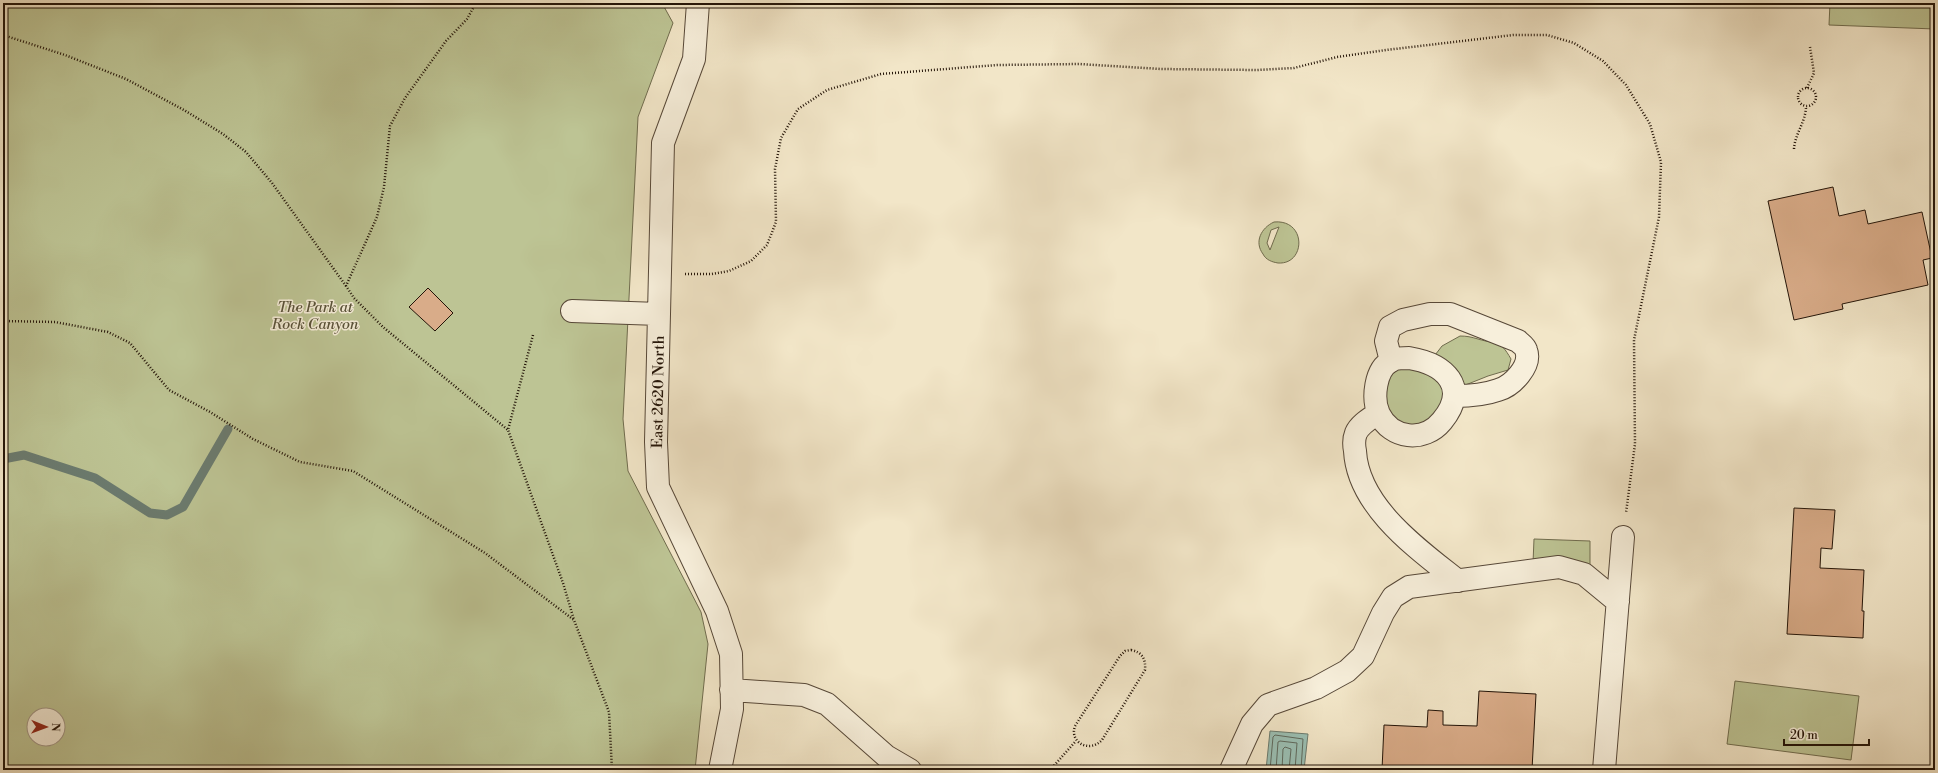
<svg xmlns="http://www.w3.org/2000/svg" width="1938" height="773" font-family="'Libre Bodoni',serif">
<rect width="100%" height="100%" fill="#f2e6c8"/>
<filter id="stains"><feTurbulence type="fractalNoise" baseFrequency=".005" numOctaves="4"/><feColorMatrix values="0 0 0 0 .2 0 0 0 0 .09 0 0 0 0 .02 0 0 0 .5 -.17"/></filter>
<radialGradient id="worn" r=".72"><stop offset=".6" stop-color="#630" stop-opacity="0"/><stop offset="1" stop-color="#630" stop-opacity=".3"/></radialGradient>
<!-- green -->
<path fill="#bdc494" stroke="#706c4e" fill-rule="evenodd" d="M3,3H662L673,23L638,117L623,419L628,471L701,612L708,644L695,770H3ZM34,715H58V739H34Z
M1830,3H1935V29L1829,25Z
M1274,222C1307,219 1306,265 1278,263C1272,262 1266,260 1263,254C1254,242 1261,228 1274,222ZM1279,227L1270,250L1267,243L1271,230Z
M1460,336C1467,336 1471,337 1478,339C1497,345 1499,338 1511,359L1508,370L1488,376L1463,386L1432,359L1442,346Z
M1390,368L1434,370L1449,402L1418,430L1387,416L1381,390Z
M1534,539L1590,541V565L1533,563Z
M1735,681L1859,696L1851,760L1727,744Z"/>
<!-- water -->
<path fill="#9bc0b4" stroke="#6b7b6f" d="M1270,731L1308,734L1304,770H1266Z"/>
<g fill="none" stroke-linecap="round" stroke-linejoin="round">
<!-- shore -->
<path stroke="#5f6a5e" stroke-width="1" d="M1270,770L1273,737L1275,735L1303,739L1301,770
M1276,770L1278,742L1280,741L1297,743L1295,770
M1282,770L1283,749L1285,747L1291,749L1289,770"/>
<!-- stream -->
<path stroke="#6b7b6f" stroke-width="9" d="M3,459L24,455L95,478L150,513L167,515L183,507L228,429"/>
</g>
<!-- building -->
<path fill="#d9ac89" stroke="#231408" d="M1833,187L1839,216L1865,210L1868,224L1922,212L1932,258L1923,260L1928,285L1842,304L1843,309L1794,320L1768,201Z
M428,288L453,313L435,331L409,307Z
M1794,508L1835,510L1832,549L1821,548L1820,568L1864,570L1862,611H1864L1863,638L1787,634Z
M1479,691L1536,694L1532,770H1382L1384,725L1427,727L1428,710L1443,711V725L1477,726Z"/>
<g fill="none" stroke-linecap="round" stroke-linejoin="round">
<!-- minor casing -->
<g stroke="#574838" stroke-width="24">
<path id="minor" d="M698,3L694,59L663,143L656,442L658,487L717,611L731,654L732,709L720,770
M572,311L659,314
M1409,358C1445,364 1470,387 1442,421C1424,443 1391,439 1379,414C1372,399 1375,369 1391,361C1395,358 1403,358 1409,358Z
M1391,361L1386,341L1390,327L1403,320L1430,314H1450L1518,341C1521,344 1525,346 1526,350C1532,366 1512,386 1498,390C1484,395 1470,396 1455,396
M1378,413C1371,418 1360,424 1356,433C1354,438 1354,446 1355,451C1358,507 1418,549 1458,581
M731,690L804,695L827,704L886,756L910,770
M1231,770L1252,724L1268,705L1316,688L1347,671L1363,656L1383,613L1393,597L1409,587L1559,567L1584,574L1618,602
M1604,770L1623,537"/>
</g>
<!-- path -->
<path stroke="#231408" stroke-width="2.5" stroke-dasharray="1 2" stroke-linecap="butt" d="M476,3L467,19L446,41L405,98L390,126L384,187L377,217L346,286L354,298L383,327L508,430
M3,35L65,55L126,79L184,110L223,134L246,152L272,183L346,286
M1798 97a9 9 0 1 1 18 0a9 9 0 1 1-18 0Z
M1807,88L1814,73L1810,47
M1794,149C1795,133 1806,122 1806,106
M685,274H712L729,271L751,261L767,245L776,222L775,169L781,138L798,109L827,90L881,74L997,65L1079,64L1161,69L1257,70L1294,68L1337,57L1386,50L1513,35H1547L1574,43L1603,61L1626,85L1650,124L1661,162L1659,217L1634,340L1635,444L1626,513
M3,321L55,322L108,332L130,343L169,390L210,412L253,439L300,462L353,471L485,553L574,620L609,712L612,770
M533,335L508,430L563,583L574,620
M1131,650C1142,652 1146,659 1145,670L1102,740C1090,753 1069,743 1075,726L1120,656L1125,651Z
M1050,770L1076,741"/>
<!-- minor -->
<use href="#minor" stroke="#f7efdb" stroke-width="22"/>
</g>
<g text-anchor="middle" stroke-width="3" stroke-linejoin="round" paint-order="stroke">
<!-- park labels -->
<g font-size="15" font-style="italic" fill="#595239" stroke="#f7efdb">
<text x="315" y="312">The Park at<tspan x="315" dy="17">Rock Canyon</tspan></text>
</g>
<!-- street labels -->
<g font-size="15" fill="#231408" stroke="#f7efdb">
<text transform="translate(658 392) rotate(-89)" y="5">East 2620 North</text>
</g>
</g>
<!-- margin -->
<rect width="1938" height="773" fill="none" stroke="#f2e6c8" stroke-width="16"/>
<rect x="4" y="4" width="1930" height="765" fill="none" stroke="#231408" stroke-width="2"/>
<rect x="8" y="8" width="1922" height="757" fill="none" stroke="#231408"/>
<!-- north arrow -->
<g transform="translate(46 727) rotate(91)"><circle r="19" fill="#f7efdb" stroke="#a29787"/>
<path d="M0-3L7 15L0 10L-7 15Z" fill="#8f2418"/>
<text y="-6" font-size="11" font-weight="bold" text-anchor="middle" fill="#231408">N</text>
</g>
<!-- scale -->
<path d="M1784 739v6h85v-6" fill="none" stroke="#231408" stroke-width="2"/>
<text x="1790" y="739" font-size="12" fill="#231408" stroke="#f7efdb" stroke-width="3" paint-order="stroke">20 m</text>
<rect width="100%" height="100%" filter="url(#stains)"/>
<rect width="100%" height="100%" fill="url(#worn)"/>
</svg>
